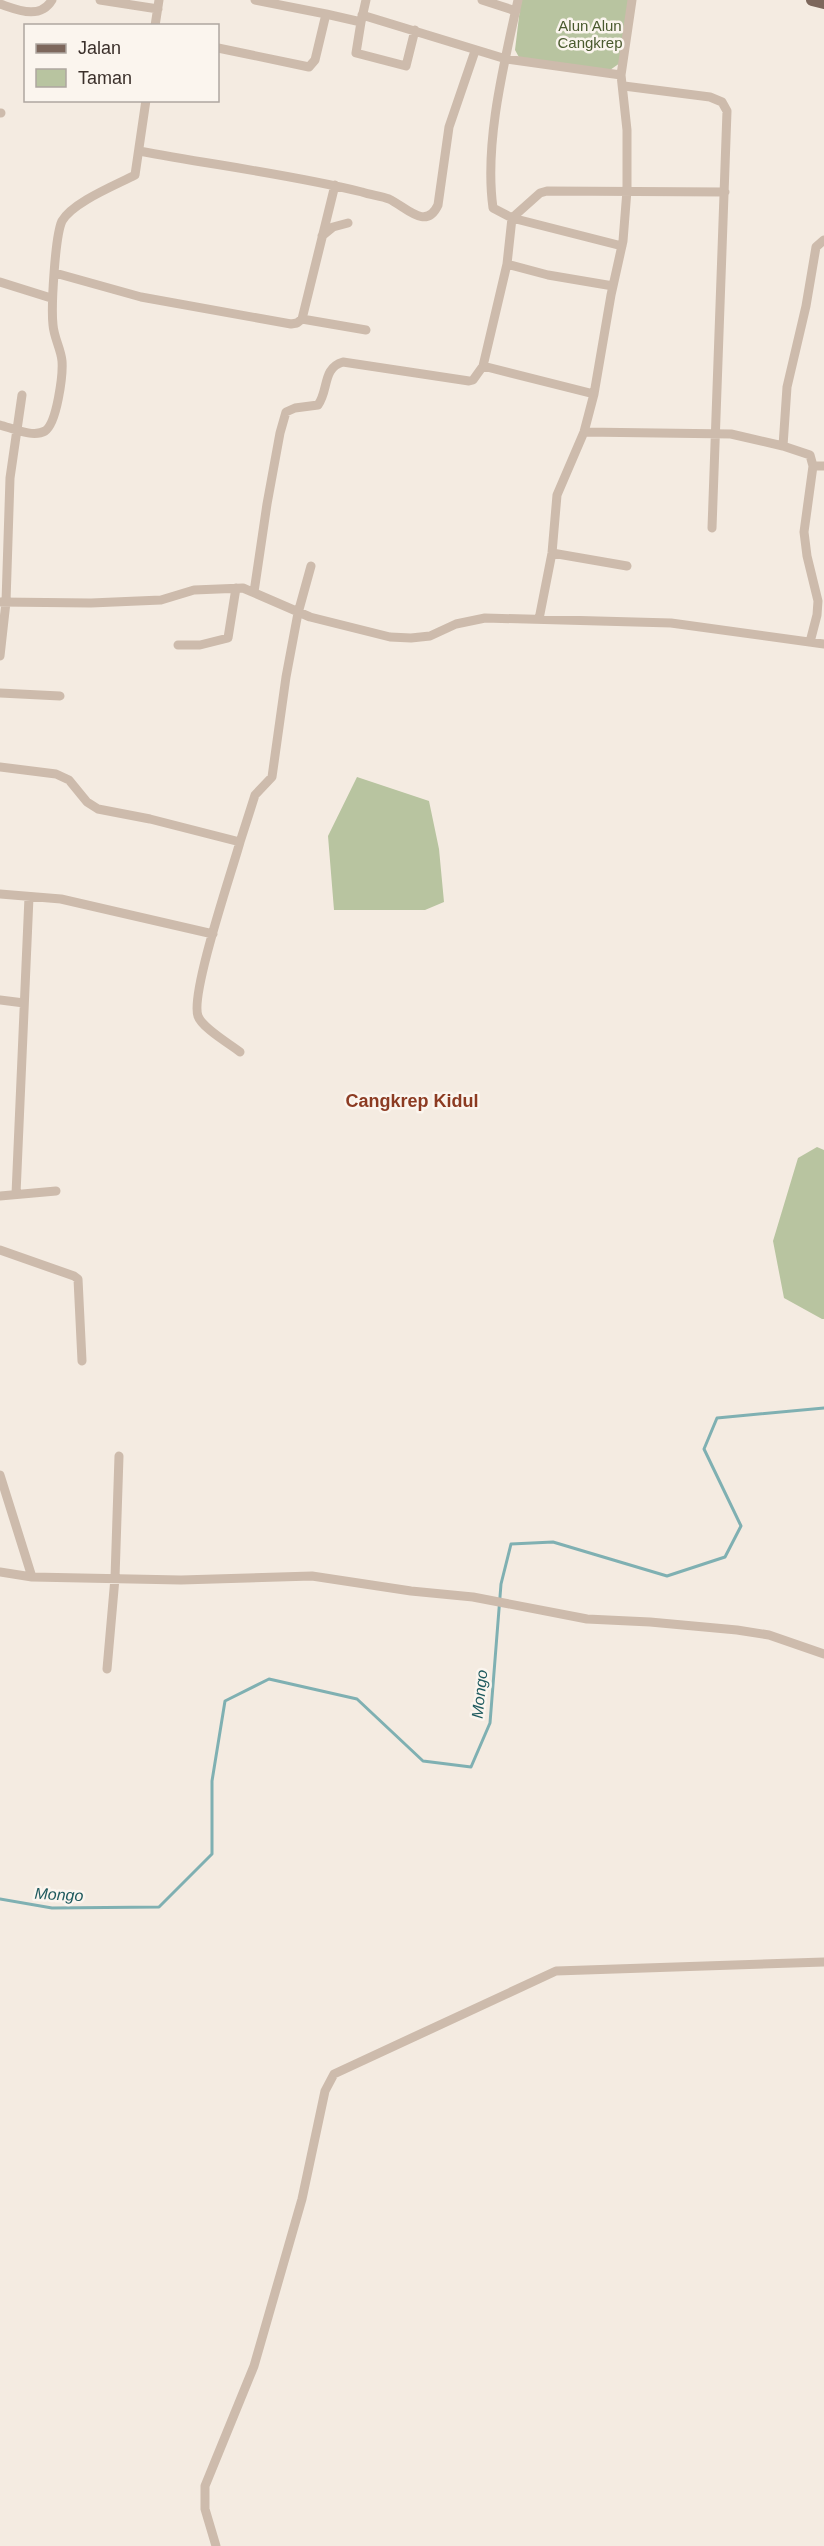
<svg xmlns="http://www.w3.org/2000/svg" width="824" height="2546" font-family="Arial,sans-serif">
<rect width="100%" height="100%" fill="#f4ebe1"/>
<!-- green -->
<path fill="#b8c4a0" d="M521,0H629L620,63L610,70L520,59L515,50Z
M357,777L429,801L439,849L444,902L425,910H334L328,836Z
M817,1147L824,1150V1319H822L784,1298L773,1241L798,1158Z"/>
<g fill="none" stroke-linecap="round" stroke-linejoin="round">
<!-- stream -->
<path stroke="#7fb0b2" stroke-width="3" d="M0,1899L52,1908L159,1907L212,1854V1781L225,1701L269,1679L357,1699L423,1761L471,1767L490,1723L501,1584L511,1544L553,1542L667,1576L725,1557L741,1526L704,1449L717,1418L824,1408"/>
<!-- minor -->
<path stroke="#cdbbac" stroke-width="9" d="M100,0L158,9
M255,0L326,14
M482,0L516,11
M518,0C504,64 484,143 493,208L512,218L622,246
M0,4C18,10 40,20 52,0
M362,15L506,59L621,75
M361,22L356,53L406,66L415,30
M155,26L159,0
M218,48L309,67L315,60L326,14L361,22L366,0
M624,86L710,97L722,102L727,111L712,528
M0,113H1
M139,151C213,165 289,174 362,192C371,195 381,196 389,199C406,207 426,231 438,205L449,127L475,51
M322,236L333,227L348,223
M507,264L548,275L613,286
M55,273L141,297L291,324L297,323L302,319L366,330
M0,282L51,298
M302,319L335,185
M594,394L483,366L507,264L512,218L540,193L547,191L725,192
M0,425C12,428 33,438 45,431C57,423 63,375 62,361C61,349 54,338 53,325C51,307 55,236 62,221C73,202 116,185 135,175L146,100
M584,432L731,434L783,446L810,455L813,466H824
M783,446L787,387L806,306L816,247L824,240
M552,553L627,566
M254,592L267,504L280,433L286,412L295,408L318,405C329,390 322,368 343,362L469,381L473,380L483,366
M0,602L91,603L161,600L194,590L243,588L310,617L390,637L411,638L430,636L456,624L485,618L671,623L824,644
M539,619L552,553L557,495L584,432L594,394L611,295L623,241L627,190V130L621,75L632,0
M810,642L817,615L818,601L807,556L804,532L813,466
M178,645H200L228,638L236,588
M0,656L6,602L10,478L22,395
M0,693L60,696
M0,767L56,774L69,780L87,802L98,809L150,819L240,842C232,871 190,994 198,1016C202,1028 230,1044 240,1052
M240,842L255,795L272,777L286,677L298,613L311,566
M0,894L61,899L213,934
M0,1000L24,1003
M16,1194L29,897
M0,1196L56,1191
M0,1250L74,1276L78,1279L82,1361
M0,1475L32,1577
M0,1572L32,1577L181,1580L312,1576L411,1591L473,1597L587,1619L650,1622L737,1630L769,1635L824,1654
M107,1669L115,1578L119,1456
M216,2546L205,2509V2486L254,2366L302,2199L325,2091L334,2074L556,1971L824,1962"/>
<!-- major -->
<path stroke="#7d675c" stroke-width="12" d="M812,0L824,3"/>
</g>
<g text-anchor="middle" stroke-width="5" stroke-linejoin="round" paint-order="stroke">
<!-- park labels -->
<g font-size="15" fill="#4a5a2e" stroke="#fbf5ee">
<text x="590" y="31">Alun Alun<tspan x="590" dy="17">Cangkrep</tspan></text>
</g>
<!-- water labels -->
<g font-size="16" font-style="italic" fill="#1f5a5e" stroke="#fbf5ee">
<text transform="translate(479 1694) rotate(-84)" y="6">Mongo</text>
<text transform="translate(59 1894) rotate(3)" y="6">Mongo</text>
</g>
<!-- quarter labels -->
<g font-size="18" font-weight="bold" fill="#8c3b22" stroke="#fbf5ee">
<text x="412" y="1107">Cangkrep Kidul</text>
</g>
</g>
<!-- legend -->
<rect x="24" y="24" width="195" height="78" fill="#fbf5ee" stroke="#aea6a0" stroke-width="1.5"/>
<rect x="36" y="44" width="30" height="9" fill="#7d675c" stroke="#aea6a0" stroke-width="1.5"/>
<text x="78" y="54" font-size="18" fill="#3b302b">Jalan</text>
<rect x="36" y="69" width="30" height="18" fill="#b8c4a0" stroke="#aea6a0" stroke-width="1.5"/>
<text x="78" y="84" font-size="18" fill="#3b302b">Taman</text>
</svg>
